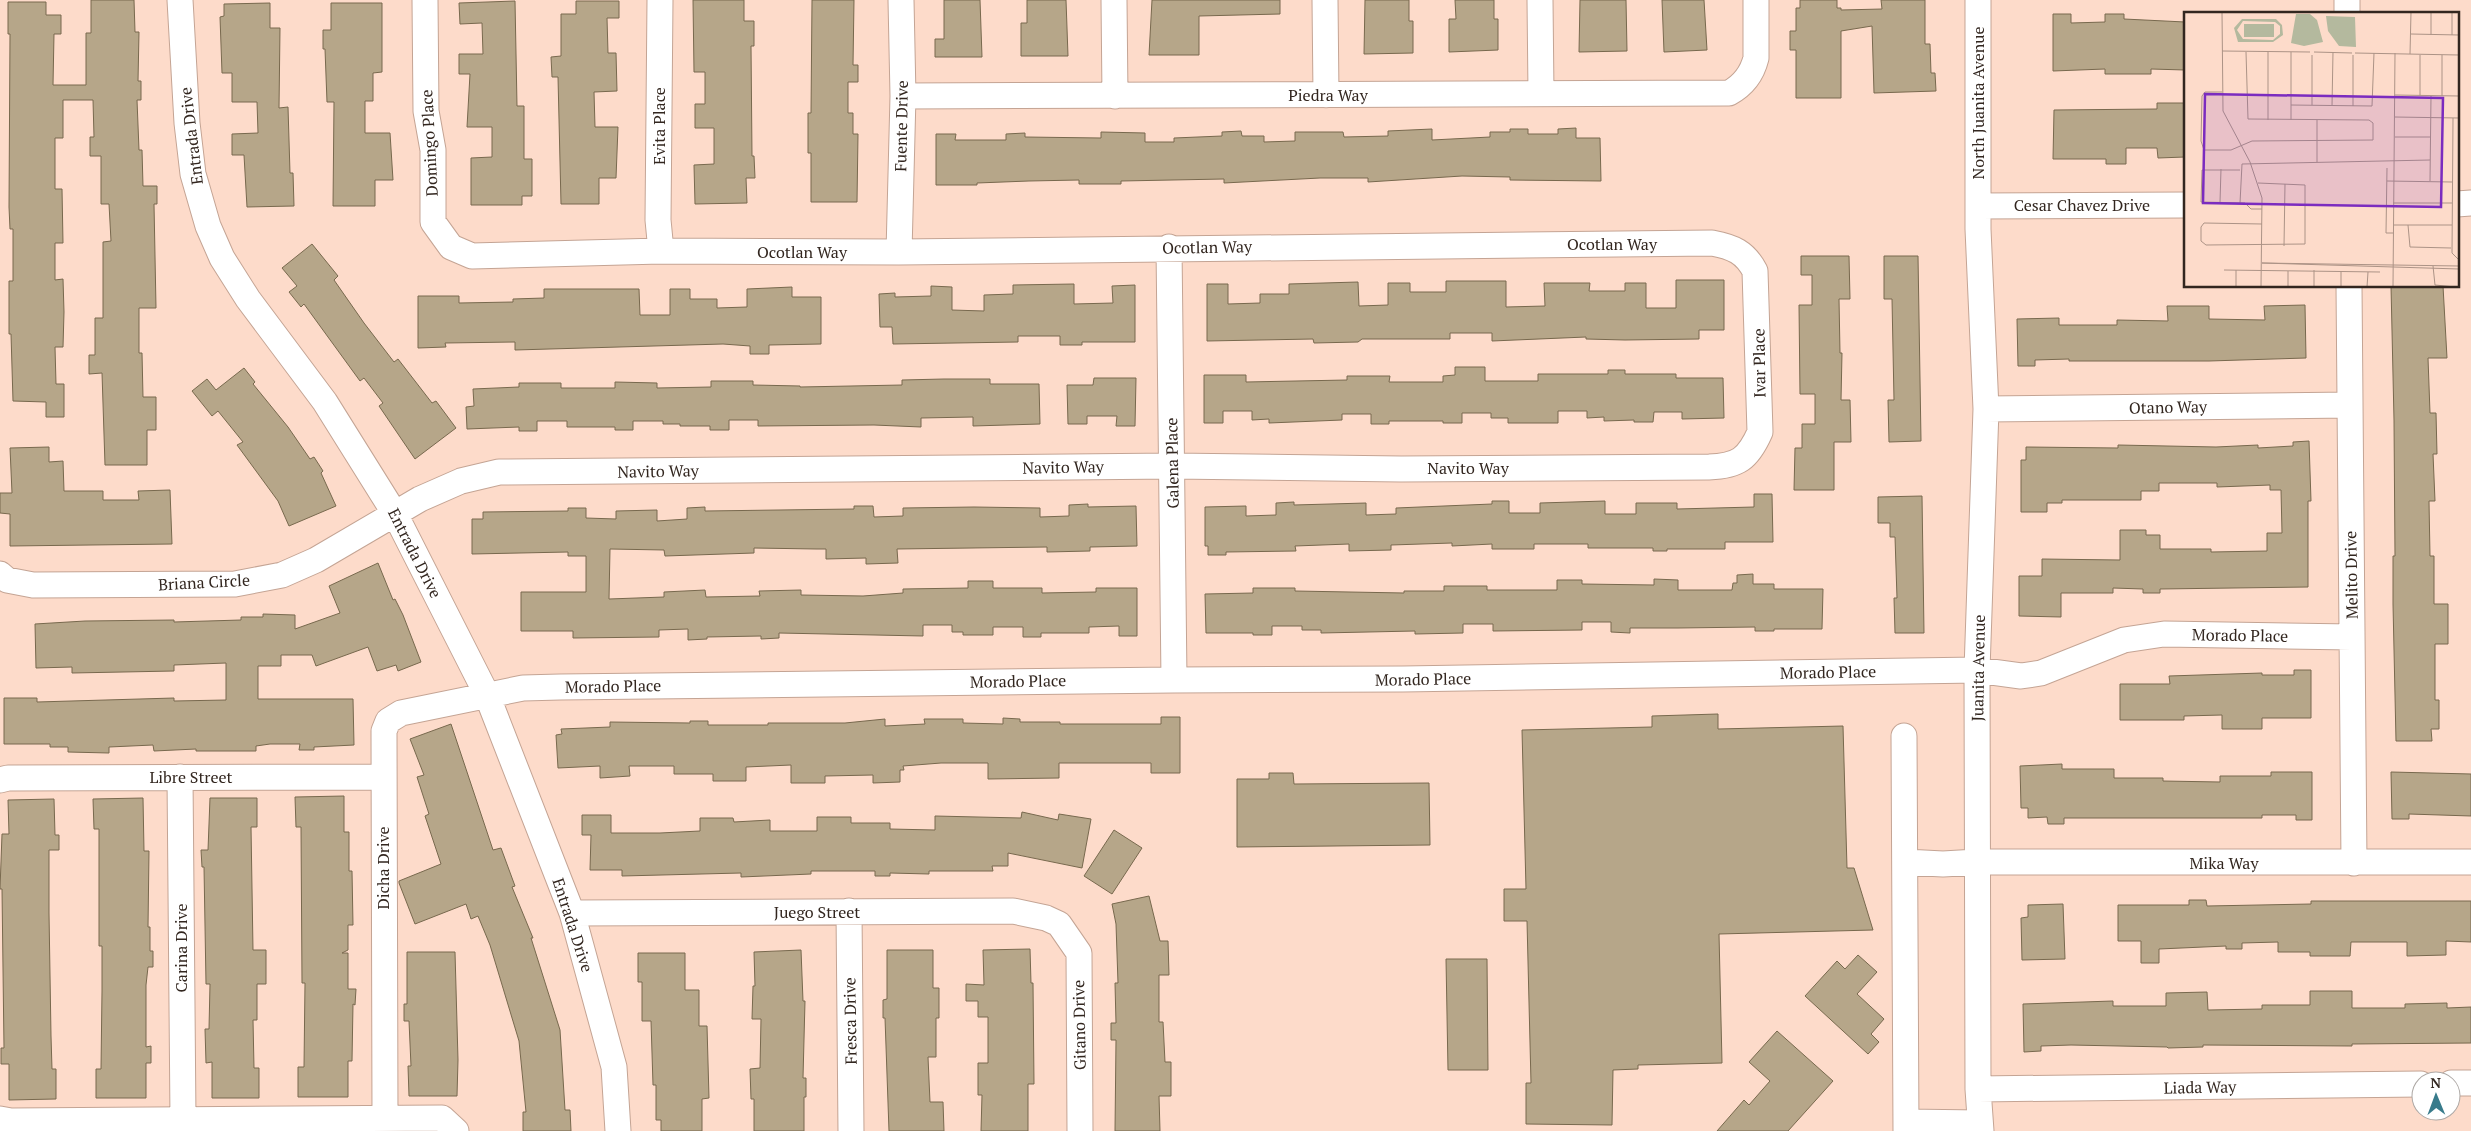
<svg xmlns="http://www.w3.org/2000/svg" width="2471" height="1131" font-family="'PT Serif',serif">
<rect width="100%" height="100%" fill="#fddbca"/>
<!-- building -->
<path fill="#b6a689" stroke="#78694e" d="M91,0H134L135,32H139L138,81H141V100H137L139,150H142L143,186H157V204H154L156,308H139V353H142L143,397H156V430H147V465H105L102,373L89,374V355H95V318H103V242L111,241L109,204H101V156H90V137H94L93,100H63V138H55V189H62L63,243H55V280L63,279L64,312L63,347H55L56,384H64V417H46V402L13,401L11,334H9V281H13V229H10L9,207L10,34H8V2H46V15H61V34H54L53,85H86V33H91Z
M693,0H744V21H754V46H751L752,156H754L755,178H746L747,203L695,204L694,165L714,164V128H695V104H705V72H694Z
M812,0H854L853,65H858V82H848V113H853V134H858L857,202H811V153H808V113H811Z
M944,0H980L982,57H935V39H944Z
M1027,0H1066L1068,56H1021V23H1027Z
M1152,0H1280V14L1199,16V55H1149Z
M1365,0H1409V21H1413V53L1364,54Z
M1455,0H1494V19H1498V50L1449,52V19H1456Z
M1580,0H1626L1627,51L1579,52Z
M1662,0H1704L1707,50L1664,52Z
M1800,0H1837V8H1841V10L1882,9L1881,0H1925V44H1930L1931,73H1935L1936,91L1874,93L1872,26L1841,31V98H1796V50H1790V31H1796V8H1800Z
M515,1L517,106H524V159H532V196H522V205H471V158L492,157V127H467L470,74H459V54H483L482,23L460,24L459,3Z
M576,1H619V18H607L608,53H616L617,91L594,92L595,127H618L616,178H599V204H561L558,77H552L551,57L561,56V14H576Z
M270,3V28H280L279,108L288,107L290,173H293L294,206L247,207L244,155H232V134L258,133L257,102H232V73H222L220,17L224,16V4Z
M331,3H382V72L373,73V101H365V133H390L393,180H375V206H333L334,102H327L325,49H323V30H331Z
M2053,14H2071V23L2105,22V14H2124V19L2185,22V70L2151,69V74H2105V69L2053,71Z
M2157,103H2185V157L2158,158L2157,148H2126V164H2106V159H2053L2054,110L2157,109Z
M1576,128V138H1600L1601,181L1510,180V177L1462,176L1368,182V178H1320L1224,183V179L1121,181V184H1079V180L1029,181L977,183V185H936V134H956L955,140H1006V134L1025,133V137L1101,138V132L1145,133V142H1174V138L1222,136V132L1241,131L1242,136H1264V142L1295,141V132H1343L1344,137L1388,136V131L1432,129V140L1490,137V132H1510V129H1528V134H1558V129Z
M312,244L338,276L334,280L364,323L394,362L398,359L432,403L436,401L456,428L415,459L379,406L383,403L364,378L360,381L304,304L301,307L289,292L297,286L282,268Z
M1801,256H1849L1850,299H1839L1840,353H1842L1841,400H1850L1851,442H1834V490H1794L1795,448H1802V424H1815V394H1800L1799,305H1812V275H1801Z
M1884,256H1918L1921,441L1889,442L1888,400H1894L1892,299H1884Z
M1676,280H1724V330H1699V339L1625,340L1586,339V337L1492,341V333H1450V339H1362L1358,342L1314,343L1313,339L1207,341V284H1228V304L1260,303V294H1289V284L1358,282L1359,306L1388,305V283H1410V292H1446V281H1506V307L1545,306L1544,283H1590L1589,291H1625V283H1646V308H1676Z
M1074,284V304L1113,303L1112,286L1135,285V342H1082V345H1060V336H1018V342L893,344L892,327H880L879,294L895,293V297L931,296V286L952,287V310L984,311V295L1013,294V285Z
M2391,286H2443L2447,358H2428L2430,413H2436L2437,454H2433L2435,501H2429L2430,556H2434V604H2448V644H2435V700H2439V729H2431L2432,741H2396L2393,604V556H2395L2394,420Z
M792,287V297H821V344L769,345V354H750V346L723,344L515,350V342L445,343L446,347L418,348V296H459V303L513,302V299L544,298V289H639L640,315H670V289H690V299H717V308L747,307V289Z
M2305,305L2306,358L2209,361H2069V359L2035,360V366H2018L2017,319L2059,318V325H2117V320L2168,321L2167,306H2209V319L2265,320L2264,306Z
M1455,367H1485V381H1538V374H1608V370H1625V374H1676V378H1723L1724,418L1682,419V412H1654L1653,422H1634V420L1604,421V417L1587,418V411H1558V423H1508V418H1491V413H1462V423H1443V421H1389V424H1371V414H1342V420L1269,423V419L1252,420V411H1223V423H1204V375H1246V382L1347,380V376H1390L1389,382H1443V376L1455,375Z
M244,368L255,382L253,384L288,427L310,459L314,457L323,471L321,473L336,506L289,526L278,501L237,445L243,442L218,411L212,416L192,391L207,379L216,390Z
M1094,378H1136L1135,426H1116L1117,416H1087V424H1068L1067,385H1093Z
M944,379H990V384H1039L1040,424L973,426V417L921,418V427L874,425L758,426V420H729V430H710V426H680V424H663V421H633V430H615V427H567V421H537V431H519V427L467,429L466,407L474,406L473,389L519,387V383H561V388H615V382L657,383V388L711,387V381H753V385L800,386V387L902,385V380Z
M2309,441L2311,501H2308V587L2160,589V593H2143V589L2113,588V593H2061V617L2019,616V576H2042V559L2120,560V530H2146V535H2160V549H2211V552L2267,551V533H2282L2281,490H2270V485L2217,487V483H2159V491H2141V500H2062V503H2047V512H2021V460H2026V447L2118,448V445L2216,447L2258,445V448L2293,446V442Z
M49,447V462L63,461L64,491H103V500H139L138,491L170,490L172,544L10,546V514L0,513V493H12L10,448Z
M1754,494H1772L1773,542H1725V549H1667V551H1653V548H1588V544H1534V549H1492V544L1452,546V543L1391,545V550L1349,551V544L1295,546L1296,551L1226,552V555H1208V546H1205V507L1246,506V516L1276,515V503L1294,502V505L1366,503V515L1396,514V508L1492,504V501H1509V513H1540V503L1605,501V514H1636V503H1677V509L1754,507Z
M1922,496L1924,633H1895L1894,598H1897L1895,537H1890V523H1878V497Z
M1088,504V507L1136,506L1137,546L1090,547V551L1047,552V547L897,549L898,563L866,564V558L826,559V549H816L754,548V553L665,556L664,550L610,549L609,599L664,597V592L705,590L706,597L760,596L759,591L801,590V595L863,596L903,593V589L968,588V581H993V588H1042V593L1096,592V588H1137V636H1119V626L1089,627V633H1041V637H1023V627H993V635H963V632H952V625H923V636L779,633V638L761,639V636L707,637V639L688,640V629L659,630V637L573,638V631H521V592H586V556H568V552L472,554V519H483V512L568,511V508H586V518L616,519V511L657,510V521L687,519V508L705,507V511L854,509V506H873L874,517L903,516V508L974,507L1040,508V517L1069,516V505Z
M378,563L393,600L395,599L403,615L421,662L398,671L396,665L377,671L368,647L316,666L312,655H281V666H258V699H353L354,745L314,747V750H299L300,744H270L256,746V751H196V749L154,751L153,745L109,747V753L68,752V747H50V744H4V698H37V702L174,698V701L226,700V663L174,665V671L72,673V667L36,668L35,624L85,621L174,620V622L241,620V617H263V614L295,615V629L340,613L329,586Z
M1753,574V584H1774V589H1823L1822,629H1774V631H1755V627L1678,628H1630V633L1611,632V622H1582V630L1493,631V624H1463V633L1415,634V631L1321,633V630H1302V626H1272V635H1253V633H1206L1205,594L1253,593V588H1295V591L1404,593V591H1444V586H1487V590H1557V580H1582V584L1654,585V579L1678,580V590H1732L1733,583H1737V575Z
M2294,670H2311V718H2262V729H2222V715L2184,716V720H2120V684H2170L2169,676L2262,673V675H2294Z
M1718,714V729L1843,726L1847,868H1854L1873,930L1719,934L1722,1063L1638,1065V1069L1613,1070L1612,1125L1526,1124V1083H1531L1527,921H1504V889H1526L1522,730L1652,727V716Z
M1161,717H1180V773H1151V763H1059V778L988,779V763H941L903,766L904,770H900V782L873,783V775L825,776V783H791V765L746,767V781H713V774H674V766H629L630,776L600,778V766L558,768L556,735L562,734L561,729L610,727V722L690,723V721H708V725H768V723H845L885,719V726L925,724L924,719H963V723L1003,724V718L1020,719V722H1060V724H1161Z
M451,724L493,850L501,848L515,886L512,887L533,938H531L560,1030L565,1110H570L571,1131H523V1112H526L519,1041L490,945L478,916L471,919L466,904L415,924L399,883V881L441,864L425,816L429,814L417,777L424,775L410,739Z
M2062,764V769H2114V778H2163V781L2220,782V776H2271V772H2312V820H2296V815H2262V818H2064V824H2048L2047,817L2028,818V808H2021L2020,766Z
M2391,772L2471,774V816L2409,814V819H2392Z
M1269,773H1293L1294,784L1429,783L1430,845L1237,847V779H1269Z
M344,796V832H349V871H352L353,925H348V950L342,953H348V989H356L355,1005L353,1004L352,1061H348V1097H298V1067H304L305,983H302L301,827H296L295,797Z
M143,798L144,851H149L148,927H150V951H153V967H148L146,985V1047L151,1046V1063H146V1098H96V1069H101L102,991V946H99V829H94L93,799Z
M210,798H257V827H251L253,950H266V984H257V1020H253L254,1068H259V1098H212V1062L206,1063L205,1029H209L210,984H206L204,867H202L201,850H208Z
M54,799L55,835H59V850H49V913L51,1036L52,1069H56V1099L9,1100V1064H1V1048H4L2,889H0L2,834H9L8,800Z
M1022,812L1058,820L1059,814L1091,819L1082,868L1008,853V866H992L993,871H929V874L890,873V876H875V871H811V874L741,877V873L622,876V870H590L591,835H582V815H611V833H660L700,831V818H733L734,822L770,820V831H817V817H851V823H890V829L935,830V816L1021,818Z
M1114,830L1142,848L1112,894L1084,876Z
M1149,896L1160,941H1168L1169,975H1159V1022H1163L1165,1062H1171V1096H1159L1160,1131H1115L1116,1040H1111V1023H1116L1115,983H1118L1116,924L1112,904Z
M2189,900H2206L2207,906L2311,904V901H2471V942L2446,941V955L2407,956V942H2351L2350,956H2310V952H2278V942L2242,943V949H2226V946L2159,949V963H2141V941H2118V905H2189Z
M2063,904L2065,959L2022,960L2021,918L2028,917V905Z
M1030,949L1031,983H1033L1034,1084H1028V1131H981L982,1095H978V1063H988V1017H978V1001H966V984L984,985L983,950Z
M801,950L803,1001H805L803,1078H806V1097H804V1131H754V1099H751L750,1069L760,1068L761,1019H752L753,986H755L754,952Z
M887,950H933V988H939V1018H936V1057H928L930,1102H943L944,1131H889L885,1018H883V1000L887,999Z
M407,952H455L458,1060L457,1096H409L408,1066H411L409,1021H404V1004H407Z
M638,953H685V990H699V1026H707L709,1098L702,1099V1131H661V1120H656V1085H653L651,1021H642V982H638Z
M1858,955L1877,972L1857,994L1884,1019L1871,1034L1879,1042L1868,1054L1805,996L1837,961L1845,969Z
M1446,959H1487L1488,1070H1448Z
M2310,991H2352V1008H2405V1004L2447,1003V1008L2471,1007V1043L2352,1044V1046L2203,1045V1047L2168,1048L2167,1047L2071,1045L2041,1046V1051L2024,1052L2023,1004L2113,1001V1006H2166V993L2207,992L2208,1010L2262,1009V1005H2310Z
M1777,1031L1833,1081L1788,1131H1717L1744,1100L1749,1105L1770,1081L1749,1062Z"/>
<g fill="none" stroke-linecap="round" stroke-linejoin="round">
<!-- minor casing -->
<g stroke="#c4a494" stroke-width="27">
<path id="minor" d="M180,0L187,123L193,174L208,226L222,258L248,299L325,402L395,514L487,695L572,913L614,1067L618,1131
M660,0L658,220L661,251
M1114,0L1115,96
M1325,0L1326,95
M1540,0L1541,93
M1978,0V229L1986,409L1977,670L1978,1089L1981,1131
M2347,0V14
M903,96L1729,93C1744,85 1752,74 1756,58V0
M2457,204L2471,203
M1978,206L2185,205
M1169,247L1174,680
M899,252L903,96L901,0
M2349,286L2354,863
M1986,409L2350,405
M0,574L7,580L33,585L235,584L282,575L316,560L420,499L461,481L499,472L1173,466L1401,469L1709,467C1738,466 1748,459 1760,432L1755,271C1745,252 1733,247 1712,243L899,252L661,251L472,256L451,247L433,222V150L426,111L425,0
M1904,736L1906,1131
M180,777L183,1120
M0,780L8,778L382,777
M1905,862L1943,864L1977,862H2471
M849,911L851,1131
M572,913L1013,911L1046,918L1059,924L1079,953L1080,1131
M2451,1083H2471
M1978,1089L2421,1084
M385,1118L384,731L388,721L401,713L523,688L560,687L1174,680L1403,679L1977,670L2021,676L2041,673L2124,640L2164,634L2352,637
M0,1119L11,1121L442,1118L456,1131
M1906,1122L1980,1123"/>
</g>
<!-- minor -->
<use href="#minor" stroke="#fff" stroke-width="25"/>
</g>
<g text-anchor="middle" stroke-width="4" stroke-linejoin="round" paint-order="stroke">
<!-- street labels -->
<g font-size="16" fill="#32261f" stroke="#fff">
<text x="1328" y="101">Piedra Way</text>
<text transform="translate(1978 103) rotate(-90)" y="6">North Juanita Avenue</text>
<text transform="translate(659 126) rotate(-90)" y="6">Evita Place</text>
<text transform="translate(901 126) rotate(-89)" y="6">Fuente Drive</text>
<text transform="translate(191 136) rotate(-97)" y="6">Entrada Drive</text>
<text transform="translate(429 143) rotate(-93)" y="6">Domingo Place</text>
<text x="2082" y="211">Cesar Chavez Drive</text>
<text x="1612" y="250">Ocotlan Way</text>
<text transform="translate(1207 247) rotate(-1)" y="6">Ocotlan Way</text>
<text x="802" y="258">Ocotlan Way</text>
<text transform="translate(1759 363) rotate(-91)" y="6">Ivar Place</text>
<text transform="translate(2168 407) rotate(-1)" y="6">Otano Way</text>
<text transform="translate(1172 463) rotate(-91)" y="6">Galena Place</text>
<text transform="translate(1063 467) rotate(-1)" y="6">Navito Way</text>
<text x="1468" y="474">Navito Way</text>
<text transform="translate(658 471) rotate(-1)" y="6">Navito Way</text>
<text transform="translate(415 553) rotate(63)" y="6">Entrada Drive</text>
<text transform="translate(2351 575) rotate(-91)" y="6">Melito Drive</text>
<text transform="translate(204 582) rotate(-3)" y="6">Briana Circle</text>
<text transform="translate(2240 635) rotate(1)" y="6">Morado Place</text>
<text transform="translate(1978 668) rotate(-89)" y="6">Juanita Avenue</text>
<text transform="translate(1828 672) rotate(-1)" y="6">Morado Place</text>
<text transform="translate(1423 679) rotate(-1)" y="6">Morado Place</text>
<text transform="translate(1018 681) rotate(-1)" y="6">Morado Place</text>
<text transform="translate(613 686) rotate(-1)" y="6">Morado Place</text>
<text x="191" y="783">Libre Street</text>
<text x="2224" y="869">Mika Way</text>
<text transform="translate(383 868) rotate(-90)" y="6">Dicha Drive</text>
<text x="817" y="918">Juego Street</text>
<text transform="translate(573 925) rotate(72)" y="6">Entrada Drive</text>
<text transform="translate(181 948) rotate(-90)" y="6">Carina Drive</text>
<text transform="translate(850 1021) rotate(-91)" y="6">Fresca Drive</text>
<text transform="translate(1079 1025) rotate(-91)" y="6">Gitano Drive</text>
<text transform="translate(2200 1087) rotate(-1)" y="6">Liada Way</text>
</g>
</g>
<!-- overview -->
<g transform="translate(2184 12)">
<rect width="275" height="275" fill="#fddbca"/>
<path d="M112,2H126L133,8L139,30L120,34L107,31ZM142,4L171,5L172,35L155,34L144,19ZM58,7H92L98,13L99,23L89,30H54L50,16ZM59,9L91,10L96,14V22L89,28L59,27L53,18ZM60,12H90V25H60Z" fill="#b4b99e" fill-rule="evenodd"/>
<path fill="none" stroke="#ac9386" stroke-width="1" d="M38,0L39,99L66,150L78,186L77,275M227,22L275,23M247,23V0M268,23V0M38,39L126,40M130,40L168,41M171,41L275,43M226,42L227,0M38,80H21L18,84L17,129L20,138H47L68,129L189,128V111L185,108L64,107L62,40M211,83L275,84M236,84V43M258,84V43M107,93L188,94L190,41M128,93V43M148,94L149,40M169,94V43M211,105L275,106M269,106L268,241L275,248M84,108V40M107,108V40M211,125H246M133,150V108M203,156L202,221H210M56,158H18L17,190L61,191L67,197H78M203,169L268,170M246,169L247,84M74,171L121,173V232L22,233L17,229V215L20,211L78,212M36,190L37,157M56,191L58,152L246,148M209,191H268M210,213H268M224,213L226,235L267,236M100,234L101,172M78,251L275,257M78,251L275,254M249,254L251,273L271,275M40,258L196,260M52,275V258M104,275V259M130,275V258M157,275V259M183,275L184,260M209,275L211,41"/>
<path fill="#7b2cbf" fill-opacity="0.15" stroke="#7b2cbf" stroke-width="2.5" d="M21,82L259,86L257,195L19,191Z"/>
<rect width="275" height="275" fill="none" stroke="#32261f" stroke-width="2.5"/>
</g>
<!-- north arrow -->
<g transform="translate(2436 1096) rotate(359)"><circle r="24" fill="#ffffff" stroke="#ada8a5"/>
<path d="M0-4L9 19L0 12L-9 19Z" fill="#387b8b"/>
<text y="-8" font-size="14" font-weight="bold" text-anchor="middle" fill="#32261f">N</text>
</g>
</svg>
